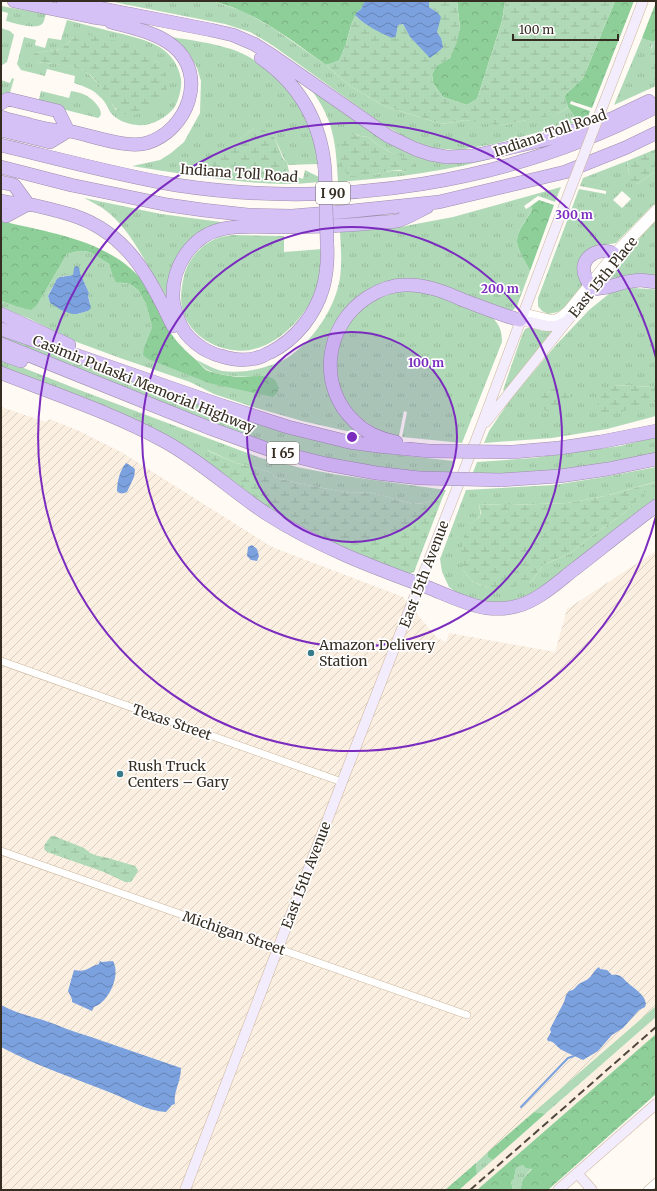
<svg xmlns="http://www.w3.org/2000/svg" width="657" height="1191" font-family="Merriweather,serif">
<defs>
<pattern id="industrial-furrows" width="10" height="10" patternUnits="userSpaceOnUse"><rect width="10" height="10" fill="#faefe1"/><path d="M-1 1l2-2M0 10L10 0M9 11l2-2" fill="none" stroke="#d7cdc1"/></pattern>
<pattern id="grass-tufts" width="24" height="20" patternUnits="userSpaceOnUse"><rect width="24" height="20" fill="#b0dab7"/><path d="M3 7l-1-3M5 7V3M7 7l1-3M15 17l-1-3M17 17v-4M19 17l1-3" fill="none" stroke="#98bb9d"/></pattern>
<pattern id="forest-crowns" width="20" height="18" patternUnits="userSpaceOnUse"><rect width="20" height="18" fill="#8ece99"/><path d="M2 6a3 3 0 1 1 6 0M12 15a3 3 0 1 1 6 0" fill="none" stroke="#7bb184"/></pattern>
<pattern id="wetland-marsh" width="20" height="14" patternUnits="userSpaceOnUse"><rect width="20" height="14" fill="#b0dab7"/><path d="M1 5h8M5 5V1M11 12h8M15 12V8" fill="none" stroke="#98bb9d"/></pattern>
<pattern id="water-waves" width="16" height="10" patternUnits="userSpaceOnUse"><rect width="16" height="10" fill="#7ba1de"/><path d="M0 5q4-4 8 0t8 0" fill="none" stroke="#6684b4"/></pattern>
</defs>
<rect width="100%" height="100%" fill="#fffaf4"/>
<!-- built -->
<path fill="#faefe1" d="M656,1017V1034L477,1190H459Z"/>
<!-- industrial -->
<path fill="url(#industrial-furrows)" d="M1,407L46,422L49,419L77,430L121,452L272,547L403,597L437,638L446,642L449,633L555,652L567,609L656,551V1006L445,1190H1Z"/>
<!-- grass -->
<path fill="url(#grass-tufts)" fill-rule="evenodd" d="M108,1H212L243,11L273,28L326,65L350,86L384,106L442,124L465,120L505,125L561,112L568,107L578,122L494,144L459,150L432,148L408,139L381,123L272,45L250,32L225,24Z
M1,6L46,14C45,17 44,21 43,23C37,31 14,23 6,21L8,13L1,11Z
M67,20C82,24 98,28 114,32C142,39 175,44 181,79C182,88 179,100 174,108C166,118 150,127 137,125C127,124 116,120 110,112C107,106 105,101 100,97C93,89 83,86 74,83L75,76L47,69L45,76L21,70L17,64L24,37L36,40L35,45L45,48L48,38L61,40ZM74,37L147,57L160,63L116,110C107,94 95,75 78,68C66,64 51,64 38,62L36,53L61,49Z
M1,28L10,31L14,35L7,62L2,65H1Z
M171,37C191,40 212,43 231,49C257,57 287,83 301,106C311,124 315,144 318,164L288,165L287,162L284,159L274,136L254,128L200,170L270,181L284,179L290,177L289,174L303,179L305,170L319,177V182C308,183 297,184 285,184C234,183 183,174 132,166L160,160L171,153L184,142L200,113L201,81L197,68L189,53L180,43Z
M642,38L654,42L651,47L654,81L656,80V86L614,105Z
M12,78L14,79L9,96L1,94V80L10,83Z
M310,88L402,148L505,155C450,171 395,178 338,182C336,144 334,119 310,88ZM355,134L360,136L368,137L375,143L390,152L412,162L407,172C395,169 385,172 373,175Z
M41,91L69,98L71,91C77,92 82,93 87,96C93,99 107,113 98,118L38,103Z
M627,161L629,174L637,184L656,171V203L652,206L616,243L599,246L591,249L584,284L564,308L558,312L548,314L542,311L538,306V298L579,189L606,194V191L580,186L583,178ZM622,191L631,199L622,208L613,200Z
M561,187L555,202L538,196L524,206L526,209L531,206L532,210C527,218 516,232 517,242C518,251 526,263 530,271L517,306L513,310L506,311L438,284L361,296L326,359L357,430L355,433L302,421L250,406L214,394L190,382L120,358L74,341L30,319L1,307V301L15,306L37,305L67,254C88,247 93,253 109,264L112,274L121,283L130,284L138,290L146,304L152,327L144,347L209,383L260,376C245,377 219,377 206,369C203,367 200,363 197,360C205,364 214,369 222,371C230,372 239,372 247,371C260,369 279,364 290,356C315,338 335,308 340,278C342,263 341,247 340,232L400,227L453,217ZM74,273H80L89,293L88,296L90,303L88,311L77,314L50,303C50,302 48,297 48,296C48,294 58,278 60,277C64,275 69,276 73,275Z
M84,198L161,214L221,222V226L186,246L172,310C153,279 135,232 105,210C99,205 91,202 84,198Z
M656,220V277L608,281L636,242Z
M233,235L284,236V252L322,249C321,260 322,272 319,282C310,312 282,344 250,350C223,354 191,339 183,311C179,298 182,284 185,272C190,257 203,243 218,238C222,236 228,236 233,235Z
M631,288L652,289L656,290V387L613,385L651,403L656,402V416L607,429L552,438L484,443L489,431L512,397L556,345L589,310L610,293Z
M415,290L431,293L493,318C500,326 502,331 502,342L462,443L402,437L407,412L404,411L399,436C386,435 376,429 366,422C358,416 350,408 345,399C332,375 334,340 352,318C354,315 358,313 361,310C378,296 393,292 415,290Z
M530,327L543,331L552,330L554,333L506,391L503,390L522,335L525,329Z
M1,335L359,449L390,454L454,461L449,475L369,466L296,451L223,428L1,338Z
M1,359L77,389L261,458L297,467L333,474L374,480L446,490L442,499H438L425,503L413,504L370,492L350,493L307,485L277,478L269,472L254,467L236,463L207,450L305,526L331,543L286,519L246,493L222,474L10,370L1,367Z
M656,437V454H655L574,468L522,474L472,475L477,462L533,458L620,446Z
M656,467V498L540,589L527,597L505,602H485L456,592L449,587L442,572L440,559L466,490L554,485L604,477ZM655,482L624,513L588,539L571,553L543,565L532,581L489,588L473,582L463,570L471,523C482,517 481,516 479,504L504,505L568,503L605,496Z
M656,1006V1017L545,1114L542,1113L534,1112Z
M488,1152V1157L493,1160L477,1174L476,1163Z
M523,1165L532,1168L523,1179L520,1190H513L511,1182L514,1179L516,1168Z"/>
<!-- forest -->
<path fill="url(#forest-crowns)" d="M212,1H365L361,9L357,12L351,25L346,44L339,61L326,65C291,40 255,11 212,1Z
M457,1H505L502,21L477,99L467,105L443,97L433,83L432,74L437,65L450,58L460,28Z
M615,1H634L592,108L571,101L570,104L590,111L587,120L578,122L568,107L564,96L583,78Z
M656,2V38L654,42L642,38Z
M539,200L554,205L530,271C526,263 518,251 517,242C516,232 527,219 532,210L531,206Z
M1,221C51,233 116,241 147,287C156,301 161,318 171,333C177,343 186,351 195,359C199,362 202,367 206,370C215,374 233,377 242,377C252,377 263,374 272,378C276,380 277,384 279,388L277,393L273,397L209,383L148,359L143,355L144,347L152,327L146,304L138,290L130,284L116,282L112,274L109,264C92,253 88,247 67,254L37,305L31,310L15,306L1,301Z
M656,1034V1094L548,1190H520L523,1179L532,1169L526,1168L523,1165L516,1168L514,1179L511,1182L513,1190H477Z
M534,1112L542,1113L545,1114L493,1160L488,1157V1152Z
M476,1163L477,1174L459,1190H445Z"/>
<!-- wetland -->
<path fill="url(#wetland-marsh)" d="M429,1H457L460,28L457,42L450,58L437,66L432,74L433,83L443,97L467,105L477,99L502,21L505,1H615L583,78L564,96L568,107L561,112L550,116L527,120L505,125L488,124L465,120L442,124L384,106L350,86L326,65L339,60L346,44L351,25L355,15C367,27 381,31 396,36L398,25L403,24L410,37L430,57L441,38L437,32V12L429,7Z
M84,34L121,42L160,63C165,70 169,80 167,89C166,99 158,105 150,109C112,129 113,94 90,75C76,64 55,65 38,62L33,59V55L35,53L61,49L74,37Z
M656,38V80L654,81L650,80C649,65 648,51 656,38Z
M258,127L274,136L283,159L287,162L290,177C266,186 223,178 199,170L254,128Z
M346,132L360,136L368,137L375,143L390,152L412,161L416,164L412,172H407L399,170L389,171L373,175L348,176C341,165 336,145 340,133Z
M656,149V171L637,184L631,181L629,174L627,161Z
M551,381C561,382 565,388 571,395L566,403L556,411H546L541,406V395Z
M613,385L656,387V402L609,415L602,413L597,406C600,396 605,391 613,385Z
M206,450L236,463L254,467L269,472L277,478L307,485L350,493L370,492L413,504L425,503L438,499H442L414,572L411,573H404L331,543L269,504L241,484L213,462Z
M656,482L624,513L588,539L571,553L543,565L532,581L510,588H489L473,582L463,570L460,556L464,536L471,523L479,518L481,513L479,504L504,505L568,503L605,496Z
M51,836H54L84,848L90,853L98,856L108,858L135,866L138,870L137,873L131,882H125L104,872L47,852L44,849L45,844Z"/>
<!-- water -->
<path fill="url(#water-waves)" d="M365,1H429V7L437,12L441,17L437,32L441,38L443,47L438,52L430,58L410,37L403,24L398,25L396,36L392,38C379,32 366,26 355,15L357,12L361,9Z
M76,266L79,267L80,273L89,293L88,296L91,308L88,311L77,314H72L61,310L50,303L48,296L57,279L60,277L73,275L74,268Z
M126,463L128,464L134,468L135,470L134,477L127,492C123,494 119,494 117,491C117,481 120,470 126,463Z
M252,545L257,549L259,556L257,561L251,560L247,556L248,547Z
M100,961L102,962L113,961C121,975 109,1002 94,1007L92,1011L72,1002V999L68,991L74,970C87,973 88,967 99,964Z
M599,967L600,969L607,970L612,975C616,974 620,975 623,978C629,986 650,996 645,1007L639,1010L623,1028L612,1035L598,1051L583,1060C576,1057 568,1053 562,1050C556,1047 555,1041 548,1041L547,1039L551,1032L550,1029L564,1002L566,995L569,991C575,990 575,987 579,984C581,982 586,981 588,979C593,975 593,971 599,967Z
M1,1005C14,1012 28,1016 43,1020C58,1025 73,1032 88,1036L181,1068C181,1082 173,1092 175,1104L172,1105L166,1112C148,1111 131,1101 114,1094C77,1079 36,1066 1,1047Z"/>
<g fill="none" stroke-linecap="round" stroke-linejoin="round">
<!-- stream -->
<path stroke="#7ba1de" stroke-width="2" d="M521,1107L568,1058L574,1056"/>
<!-- street casing -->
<g stroke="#ceb79d" stroke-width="8">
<path id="street" d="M594,288L629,243L656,215
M523,312L553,319L560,316L567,310L613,253L656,208
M1,661L342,782
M1,851L467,1015
M647,1190L656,1182"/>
</g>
<!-- secondary casing -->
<g stroke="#ceb79d" stroke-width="11">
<path id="secondary" d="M621,59L643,1
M520,320L547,326H556L567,321L594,289
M486,422L567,321
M577,1173L592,1190
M185,1190L342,782L479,432L552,237
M558,1190L656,1104"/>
</g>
<!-- highway casing -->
<g stroke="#9e8dac" stroke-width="14">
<path id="highway" d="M14,1L92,17L121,21
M63,1L211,30L233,35L254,44L273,56L388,136L415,149L430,154L447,157L472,156L509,148L552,138L611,119L649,101
M261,58C300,85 321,122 325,170
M1,103L8,99L58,111L68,131
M1,117C10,121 21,122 30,125C38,127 46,129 54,130C59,131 64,130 69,131C91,135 126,149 147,143C187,131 209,75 173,46C156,32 132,28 111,22
M1,130L50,142L68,131
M1,145C59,159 117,175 176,185C340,210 510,183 656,107
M1,167L71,185L168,205L203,210L248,215L292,216L352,211L439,202L565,172L625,148L656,133
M1,182L14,185L28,204
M1,201C10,203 19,203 28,204C43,207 58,211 72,215C128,233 149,277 173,326
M1,214L6,216L28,204
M327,243C328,258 327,273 323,288C315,315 296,339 271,352C267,353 264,356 260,357C248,361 233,360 221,356C204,352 185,338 179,321C176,313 173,306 173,297C172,267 191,236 222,229C240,225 260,227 279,227C310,227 342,226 373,223C380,222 389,222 397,221C407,218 417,212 427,207
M613,253C596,246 577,260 586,278C587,282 591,285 594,289L608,287L626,282L640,280L656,282
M1,314L69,345
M1,329L217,404L288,427L349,442L378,446L429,451
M1,344L212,429L270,450L326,464L376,473L419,478
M1,354L21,361
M1,373C55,394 112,413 164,441C201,461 232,491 267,514C317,546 372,567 427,587C445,594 469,606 487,608C497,609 507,609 517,606C538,601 559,581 576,568C603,547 629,526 656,506
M396,442C381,439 366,433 355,422C317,387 324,325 368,297C379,290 392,285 405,285C425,284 445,292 463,300C482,307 501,315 520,320
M513,452L559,448L600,442L656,431
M501,480L560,476L608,469L656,459"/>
</g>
<!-- street -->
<use href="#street" stroke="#fff" stroke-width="7"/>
<!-- secondary -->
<use href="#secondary" stroke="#f3ecfc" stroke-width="10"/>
<!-- highway -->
<use href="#highway" stroke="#d6c1f6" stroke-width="13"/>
<!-- rail -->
<path stroke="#50483d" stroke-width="2" stroke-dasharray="8 4" stroke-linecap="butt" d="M470,1190L656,1027"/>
<!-- secondary-bridge casing -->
<g stroke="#ceb79d" stroke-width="11" stroke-linecap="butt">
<path id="secondary-bridge" d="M552,237L621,59"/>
</g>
<!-- highway-bridge casing -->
<g stroke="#9e8dac" stroke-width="14" stroke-linecap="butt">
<path id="highway-bridge" d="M325,170L327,243
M429,451L513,452
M419,478L501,480"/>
</g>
<!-- secondary-bridge -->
<use href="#secondary-bridge" stroke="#f3ecfc" stroke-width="10"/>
<!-- highway-bridge -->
<use href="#highway-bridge" stroke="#d6c1f6" stroke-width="13"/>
</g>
<!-- distance rings -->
<circle cx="352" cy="437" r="105" fill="#7b2cbf" fill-opacity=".12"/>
<g fill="none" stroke="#7b2cbf" stroke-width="2">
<circle cx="352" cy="437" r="105"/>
<circle cx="352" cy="437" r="210"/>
<path d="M656 516A314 314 0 1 1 656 358"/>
</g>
<!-- markers -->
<g fill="#367b89" stroke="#fff" stroke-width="1.5">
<circle cx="311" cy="653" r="4"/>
<circle cx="120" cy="774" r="4"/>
</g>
<g text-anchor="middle" stroke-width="3.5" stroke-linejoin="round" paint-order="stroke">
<!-- shield labels -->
<g fill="#fff" stroke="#726c64" stroke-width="1">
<rect x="316" y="182" width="34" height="22" rx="3"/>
<rect x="267" y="442" width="32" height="22" rx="3"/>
</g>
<g font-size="13" font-weight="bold" fill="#362d22">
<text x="333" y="198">I 90</text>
<text x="283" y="458">I 65</text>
</g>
<!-- street labels -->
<g font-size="14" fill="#362d22" stroke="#fff">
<text transform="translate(550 133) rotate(-19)" y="5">Indiana Toll Road</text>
<text transform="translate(239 173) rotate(4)" y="5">Indiana Toll Road</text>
<text transform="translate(603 277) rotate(-51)" y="5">East 15th Place</text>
<text transform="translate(144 384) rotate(22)" y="5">Casimir Pulaski Memorial Highway</text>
<text transform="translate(424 574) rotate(-69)" y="5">East 15th Avenue</text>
<text transform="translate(172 722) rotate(19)" y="5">Texas Street</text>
<text transform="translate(306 875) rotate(-69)" y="5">East 15th Avenue</text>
<text transform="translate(234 933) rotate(19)" y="5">Michigan Street</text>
</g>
<!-- poi labels -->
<g font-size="14" fill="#362d22" stroke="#fff" text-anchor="start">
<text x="319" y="650">Amazon Delivery<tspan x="319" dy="16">Station</tspan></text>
<text x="128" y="771">Rush Truck<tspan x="128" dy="16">Centers – Gary</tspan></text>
</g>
</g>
<circle cx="352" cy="437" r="6" fill="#7b2cbf" stroke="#fff" stroke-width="2"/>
<g font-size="12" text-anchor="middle" font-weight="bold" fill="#7b2cbf" stroke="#fff" stroke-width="3.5" stroke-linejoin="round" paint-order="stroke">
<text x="574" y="219">300 m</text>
<text x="500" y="293">200 m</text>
<text x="426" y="367">100 m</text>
</g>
<!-- border -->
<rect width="657" height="1191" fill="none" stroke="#362d22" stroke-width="4"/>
<!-- scale -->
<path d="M513 34v6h105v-6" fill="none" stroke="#362d22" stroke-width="2"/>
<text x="519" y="34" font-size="12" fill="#362d22" stroke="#ffffff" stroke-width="3" paint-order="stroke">100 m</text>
</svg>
